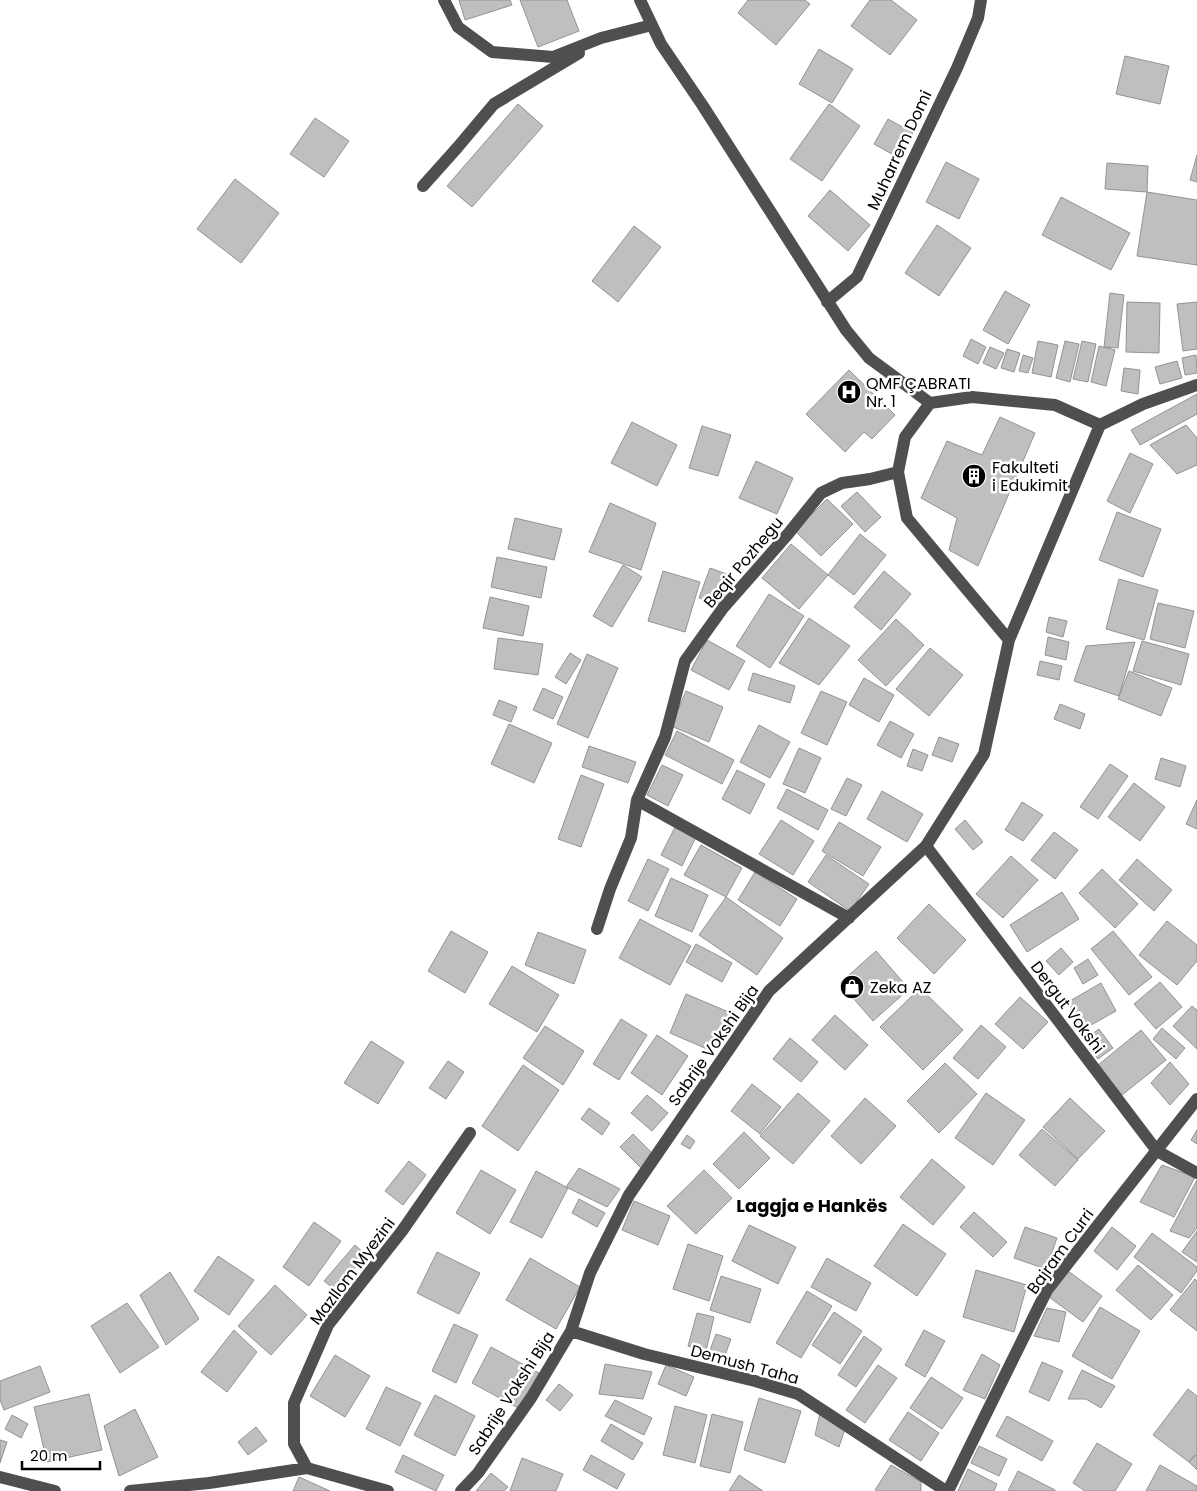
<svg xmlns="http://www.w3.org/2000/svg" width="1197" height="1491" font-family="Poppins,sans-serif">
<rect width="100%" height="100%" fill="#fff"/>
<!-- building -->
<path fill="#bfbfbf" stroke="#939393" d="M459,0H510L512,5L465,20Z
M520,0H567L579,31L538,47Z
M748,0H805L810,4L776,45L738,13Z
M870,0H891L917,20L890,55L851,26Z
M819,49L853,69L832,103L799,84Z
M1125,56L1169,66L1160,104L1116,94Z
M518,104L543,126L472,207L447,186Z
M829,104L860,126L822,181L790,159Z
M315,118L349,141L324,177L290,154Z
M888,119L913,133L899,158L874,144Z
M1197,155V182L1190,180Z
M946,162L979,179L959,219L926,202Z
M1107,163L1148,166L1147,192L1105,189Z
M235,179L279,213L241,263L197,229Z
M830,190L870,225L848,251L808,216Z
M1147,192L1197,200V265L1137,256Z
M1061,197L1130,233L1111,270L1042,235Z
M937,225L971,248L939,296L905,273Z
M634,226L661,247L618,302L592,281Z
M1005,291L1030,305L1008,344L983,330Z
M1110,293L1124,295L1118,348L1104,347Z
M1127,302L1160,303L1159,353L1126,352Z
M1197,302V349L1183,351L1177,304Z
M971,339L986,347L978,364L963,356Z
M1038,341L1058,345L1051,377L1032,373Z
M1065,341L1079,344L1070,382L1056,378Z
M1082,341L1096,344L1088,382L1073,379Z
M1099,346L1115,350L1106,386L1091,382Z
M990,347L1004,353L996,369L983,363Z
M1007,349L1020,353L1014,372L1001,368Z
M1023,355L1033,358L1028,373L1019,371Z
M1196,355L1197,373L1185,375L1182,358Z
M1177,361L1182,378L1160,384L1155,367Z
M1124,368L1140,370L1138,394L1121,391Z
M849,370L895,415L872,439L864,432L845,452L806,414Z
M1197,394V414L1140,445L1131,430Z
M1000,417L1035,433L978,566L949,550L957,518L921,498L947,441L982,455Z
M632,422L677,445L657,486L611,463Z
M1186,425L1197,438V465L1177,474L1150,445Z
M702,426L731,435L718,476L689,468Z
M1130,453L1153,464L1130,513L1107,501Z
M756,461L793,478L777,514L739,498Z
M857,492L881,517L865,532L841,506Z
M827,499L853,524L821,556L795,531Z
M610,503L656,523L641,570L589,552Z
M1117,512L1161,529L1143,577L1099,560Z
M515,518L562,529L554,560L508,549Z
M860,534L886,555L854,595L828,575Z
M791,544L828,575L799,609L762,578Z
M497,557L547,567L541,598L491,587Z
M623,565L642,577L612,627L593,616Z
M710,568L732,576L720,606L699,598Z
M663,571L700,582L685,632L648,621Z
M884,571L911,594L881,630L854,607Z
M1119,579L1158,590L1144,640L1106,629Z
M769,594L804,616L770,668L736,646Z
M490,597L529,606L523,636L483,628Z
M1158,603L1194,611L1185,648L1150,639Z
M1049,617L1067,621L1063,637L1046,632Z
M809,618L850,646L819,685L779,663Z
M896,619L924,645L886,686L858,660Z
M1048,637L1069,642L1066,660L1045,655Z
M498,638L543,644L538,675L494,669Z
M707,640L745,661L729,690L691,670Z
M1142,641L1189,654L1181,685L1133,671Z
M1135,642L1119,696L1074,681L1086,646Z
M930,648L963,675L929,716L896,689Z
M570,653L581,660L566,684L555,677Z
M587,654L618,668L588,738L557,724Z
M1040,661L1062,666L1059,680L1037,675Z
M1129,671L1172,688L1161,716L1118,699Z
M753,673L795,686L790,703L748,690Z
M864,678L894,695L879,722L849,705Z
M543,688L563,697L553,719L533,710Z
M686,691L723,707L709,742L671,726Z
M821,691L847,702L827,745L801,733Z
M499,700L517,707L511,722L493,715Z
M1060,704L1085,714L1080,729L1054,719Z
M890,721L914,734L901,758L877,745Z
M509,724L552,743L534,783L491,764Z
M759,725L790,742L770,778L740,762Z
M677,731L734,760L722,784L665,755Z
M939,737L959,744L952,762L932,755Z
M589,746L636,762L628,783L582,767Z
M799,748L821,758L805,793L783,784Z
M913,749L928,755L922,771L907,766Z
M1161,758L1186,766L1180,787L1155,779Z
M1110,764L1128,776L1098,819L1080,807Z
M662,765L683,775L668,806L647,795Z
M737,770L765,784L750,814L722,799Z
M581,775L604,784L581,847L558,839Z
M847,778L862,785L846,816L831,809Z
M1134,783L1165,807L1140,841L1108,817Z
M787,789L828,810L818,830L777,808Z
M882,791L923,814L907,842L867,819Z
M1197,800V829L1186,824Z
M1022,802L1043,815L1023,841L1005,830Z
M781,820L814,841L793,875L759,854Z
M965,820L983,842L973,850L955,829Z
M839,822L881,847L863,876L822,851Z
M675,827L696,837L682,866L661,855Z
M1054,832L1078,850L1055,879L1031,860Z
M701,845L742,868L726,897L684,875Z
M826,855L869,884L850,911L808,882Z
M1011,856L1038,880L1003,918L976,894Z
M648,859L669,869L648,911L628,901Z
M1137,859L1172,890L1154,911L1119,880Z
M1102,869L1138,904L1115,928L1079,893Z
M755,872L797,899L780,926L738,900Z
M671,878L708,895L692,932L655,916Z
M1062,892L1079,919L1027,952L1010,925Z
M726,897L783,938L757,975L699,935Z
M929,904L966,940L934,974L897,938Z
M640,919L691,946L670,985L619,958Z
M1167,921L1197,945V961L1177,985L1139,955Z
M451,931L488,952L465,993L428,971Z
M1113,931L1152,977L1129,995L1091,949Z
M538,932L586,950L574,984L525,965Z
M696,944L732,963L722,982L686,962Z
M1061,948L1073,962L1059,975L1046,961Z
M876,951L909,989L873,1021L840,983Z
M1088,959L1098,975L1083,984L1074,968Z
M512,966L559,995L537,1032L489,1004Z
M1160,982L1182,1007L1156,1029L1134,1004Z
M1101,983L1116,1011L1084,1029L1068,1002Z
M920,988L963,1030L923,1070L880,1027Z
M686,994L731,1013L714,1052L670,1033Z
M1020,997L1048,1022L1023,1049L995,1024Z
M1192,1006L1197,1010V1049L1173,1026Z
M835,1015L868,1045L845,1070L812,1040Z
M621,1019L647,1035L619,1080L593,1064Z
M981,1025L1006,1047L978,1079L953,1058Z
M545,1026L584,1051L563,1085L523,1058Z
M1162,1028L1185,1048L1176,1059L1153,1039Z
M1099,1029L1113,1048L1098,1059L1084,1040Z
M1141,1030L1166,1060L1122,1095L1098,1065Z
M657,1035L688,1056L662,1095L631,1073Z
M790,1038L818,1062L801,1082L773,1059Z
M371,1041L404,1062L378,1104L344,1083Z
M448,1061L464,1072L446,1099L429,1088Z
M1170,1062L1189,1084L1170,1105L1151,1083Z
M945,1063L977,1094L939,1133L907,1101Z
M523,1065L559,1090L518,1151L482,1126Z
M752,1084L781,1107L760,1134L731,1111Z
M798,1093L830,1121L793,1164L760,1136Z
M986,1093L1025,1120L993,1165L955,1138Z
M647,1095L668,1113L652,1131L631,1113Z
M865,1098L896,1126L861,1164L831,1136Z
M1070,1098L1105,1131L1078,1159L1043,1127Z
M589,1108L610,1123L602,1135L581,1119Z
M1042,1129L1078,1160L1055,1186L1019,1155Z
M1197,1130V1144L1191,1140Z
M744,1132L770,1158L739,1189L713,1164Z
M633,1134L654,1155L641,1168L620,1147Z
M687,1135L695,1141L690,1149L681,1144Z
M932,1159L965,1187L933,1225L900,1197Z
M409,1161L426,1175L403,1205L385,1191Z
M1162,1165L1195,1177L1174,1217L1140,1202Z
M579,1168L620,1189L607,1207L566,1187Z
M481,1170L516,1190L490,1234L456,1213Z
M704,1170L732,1198L696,1234L667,1206Z
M536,1171L568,1188L542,1238L510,1222Z
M1197,1180V1228L1189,1238L1170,1231Z
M579,1199L605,1213L597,1227L572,1213Z
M634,1201L670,1216L658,1245L622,1230Z
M974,1212L1007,1242L993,1257L960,1227Z
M314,1222L341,1241L309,1286L283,1267Z
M903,1224L946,1254L917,1296L874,1266Z
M749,1225L796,1247L778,1284L732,1261Z
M1025,1227L1057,1238L1046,1269L1014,1258Z
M1112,1227L1136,1246L1117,1270L1094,1251Z
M1197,1231V1262L1182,1252Z
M1152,1233L1197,1267V1271L1181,1293L1134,1257Z
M688,1244L723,1256L709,1301L673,1289Z
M355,1245L366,1255L335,1290L324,1281Z
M437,1252L480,1273L459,1314L417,1293Z
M218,1256L254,1280L229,1315L194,1291Z
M530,1258L580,1287L556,1329L506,1300Z
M827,1258L871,1283L856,1311L811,1287Z
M1138,1265L1173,1295L1151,1320L1116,1290Z
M976,1270L1027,1285L1014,1332L963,1317Z
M1068,1271L1102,1296L1083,1322L1049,1297Z
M170,1272L199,1319L166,1345L140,1295Z
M721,1276L761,1289L750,1323L710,1310Z
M1195,1279L1197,1281V1331L1170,1310Z
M275,1285L307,1315L271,1355L238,1326Z
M807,1291L832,1306L801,1358L776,1343Z
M127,1303L159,1347L120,1373L91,1326Z
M1100,1307L1140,1331L1112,1379L1072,1356Z
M1047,1308L1066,1312L1059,1342L1034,1336Z
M834,1312L862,1331L840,1364L812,1345Z
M697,1313L714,1317L706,1351L688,1346Z
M454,1324L478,1335L456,1383L432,1371Z
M234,1330L257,1352L227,1392L201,1372Z
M924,1330L945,1341L925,1377L905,1365Z
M716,1334L731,1339L724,1358L709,1353Z
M864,1336L882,1349L856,1387L838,1375Z
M491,1347L539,1373L520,1409L472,1383Z
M982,1354L1000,1365L985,1399L963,1390Z
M335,1355L370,1376L345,1417L310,1396Z
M1042,1362L1063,1371L1049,1401L1029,1392Z
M605,1364L652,1372L643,1399L599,1394Z
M666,1365L694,1377L686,1396L658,1384Z
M878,1365L897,1378L865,1423L846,1410Z
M40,1366L50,1392L4,1410L0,1400V1381Z
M1082,1370L1115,1386L1101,1408L1086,1399H1068Z
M931,1377L963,1398L942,1429L910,1408Z
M559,1384L573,1395L560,1411L546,1400Z
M386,1387L421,1403L400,1446L366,1429Z
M1188,1389L1197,1396V1452L1189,1462L1153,1435Z
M89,1394L102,1450L47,1462L34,1407Z
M435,1395L475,1416L455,1456L414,1435Z
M759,1398L801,1411L785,1463L744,1450Z
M615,1400L652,1418L644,1435L605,1416Z
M675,1406L707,1415L695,1463L663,1455Z
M135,1409L158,1457L119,1476L104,1426Z
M908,1412L939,1433L921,1461L889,1440Z
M820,1413L845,1429L839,1447L815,1435Z
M712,1414L743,1422L730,1473L700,1466Z
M12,1415L28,1424L21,1438L5,1429Z
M1007,1416L1053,1441L1042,1461L996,1436Z
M611,1424L643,1443L633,1460L601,1441Z
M256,1427L267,1441L248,1455L238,1442Z
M0,1440L7,1442L0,1463Z
M1097,1443L1132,1464L1115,1491H1085L1073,1483Z
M979,1446L1007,1459L999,1476L971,1463Z
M1197,1454V1470L1189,1462Z
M403,1455L444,1475L436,1491L395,1472Z
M591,1455L625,1474L617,1489L583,1470Z
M522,1458L563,1474L556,1491H510Z
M891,1465L921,1482V1491H877L875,1490Z
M1160,1465L1197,1486V1491H1146Z
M968,1469L997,1484L994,1491H958Z
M1018,1471L1055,1490V1491H1008Z
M491,1473L508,1487L504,1491H476Z
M739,1475L763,1491H729Z
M299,1477L330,1491H293Z"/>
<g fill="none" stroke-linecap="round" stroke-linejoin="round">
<!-- minor -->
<path stroke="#4f4f4f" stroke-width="12" d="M444,0L458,27L492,52L553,57L601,38L652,25
M640,0L661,44L703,106L846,330L869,358L930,403L972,397L1055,405L1100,425
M423,186L457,148L494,104L579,53
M827,302L857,277L867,256L957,68L978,18L981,0
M1100,425L1143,404L1197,385
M1009,640L1100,425
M637,800L849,918
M926,846L1157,1151L1197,1173
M597,929L610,889L631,838L637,800L665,737L685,661L723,608L788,534L821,493L842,483L870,479L898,472
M571,1331L644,1354L755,1381L798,1394L946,1491
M307,1468L294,1444V1403L328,1325L402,1231L470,1133
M0,1477L55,1491
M130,1491L209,1483L307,1468L388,1491
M461,1491L478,1473L531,1398L571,1331L590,1273L629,1195L769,991L926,846L984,754L1009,640L907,518L898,472L905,437L930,403
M948,1491L1047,1290L1197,1099"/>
</g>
<!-- icons -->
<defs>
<g id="hospital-disc" transform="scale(1.25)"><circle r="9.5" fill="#000" stroke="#fff"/><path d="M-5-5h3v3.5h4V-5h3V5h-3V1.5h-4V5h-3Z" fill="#fff"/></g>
<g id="building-disc" transform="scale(1.25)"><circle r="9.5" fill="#000" stroke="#fff"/><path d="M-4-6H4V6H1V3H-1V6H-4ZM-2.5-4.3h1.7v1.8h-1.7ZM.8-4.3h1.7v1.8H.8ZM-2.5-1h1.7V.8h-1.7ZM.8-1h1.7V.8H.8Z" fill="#fff"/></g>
<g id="shop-disc" transform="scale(1.25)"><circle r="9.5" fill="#000" stroke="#fff"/><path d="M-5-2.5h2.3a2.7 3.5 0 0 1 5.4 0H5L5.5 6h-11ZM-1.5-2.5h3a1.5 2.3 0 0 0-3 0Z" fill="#fff"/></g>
</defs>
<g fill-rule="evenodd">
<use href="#hospital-disc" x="849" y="392"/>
<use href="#building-disc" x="974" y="476"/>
<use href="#shop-disc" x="852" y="987"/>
</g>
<g text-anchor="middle" stroke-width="5" stroke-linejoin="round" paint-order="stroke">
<!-- street labels -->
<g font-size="16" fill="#000" stroke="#fff">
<text transform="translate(899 150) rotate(-65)" y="6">Muharrem Domi</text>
<text transform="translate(743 562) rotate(-50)" y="6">Beqir Pozhegu</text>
<text transform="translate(1068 1007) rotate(53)" y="6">Dergut Vokshi</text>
<text transform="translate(713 1045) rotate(-55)" y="6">Sabrije Vokshi Bija</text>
<text transform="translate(1060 1251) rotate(-54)" y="6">Bajram Curri</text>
<text transform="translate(352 1271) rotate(-53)" y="6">Mazllom Myezini</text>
<text transform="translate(745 1364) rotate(15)" y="6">Demush Taha</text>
<text transform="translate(511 1393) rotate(-57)" y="6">Sabrije Vokshi Bija</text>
</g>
<!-- poi labels -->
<g font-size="16" fill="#000" stroke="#fff" text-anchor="start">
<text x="866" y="389">QMF ÇABRATI<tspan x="866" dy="18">Nr. 1</tspan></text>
<text x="992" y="473">Fakulteti<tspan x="992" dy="18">i Edukimit</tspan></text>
<text x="870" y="993">Zeka AZ</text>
</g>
<!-- neighbourhood labels -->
<g font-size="18" font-weight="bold" fill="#000" stroke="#fff">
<text x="812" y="1212">Laggja e Hankës</text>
</g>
</g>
<!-- scale -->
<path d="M22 1461v8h78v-8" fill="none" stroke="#000000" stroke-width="2.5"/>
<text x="30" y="1461" font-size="15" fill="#000000" stroke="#ffffff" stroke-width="4" paint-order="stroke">20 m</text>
</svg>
